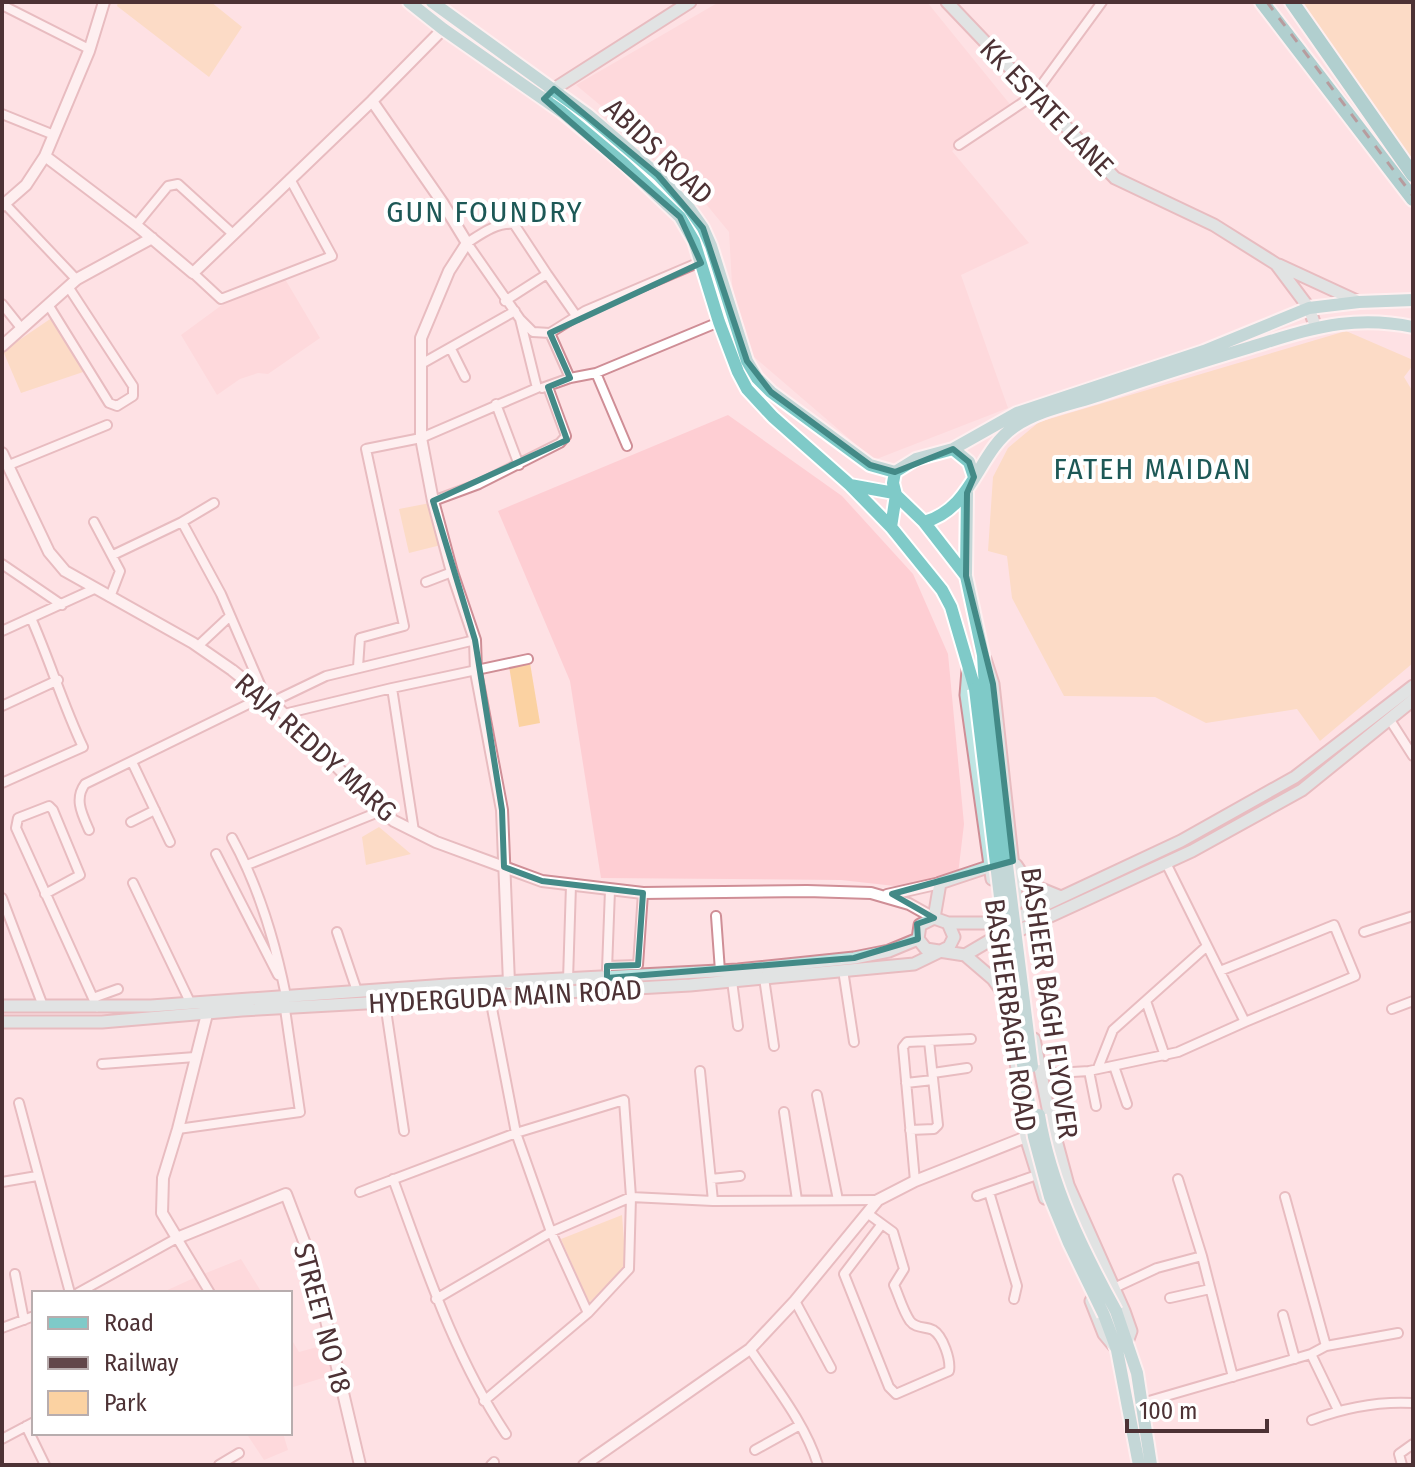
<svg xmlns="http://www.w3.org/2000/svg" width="1415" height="1467" font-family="'Fira Sans Condensed',sans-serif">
<rect width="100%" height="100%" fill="#fee1e4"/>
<!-- built -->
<path fill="#feced3" d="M719,2H927L1013,108L952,151L1029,243L961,275L1008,408L874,460L746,350L732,284L729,232L678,170L576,85Z
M285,279L320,338L268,374L258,373L240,379L217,395L181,335L226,302Z
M728,415L842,496L913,574L948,654L964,824L958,874L931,890L841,880L601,878L570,681L498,511Z
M241,1259L262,1293H161L196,1277Z
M290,1337L299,1352L328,1344L339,1373L290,1388Z
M246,1433H283L288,1450L264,1460Z"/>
<!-- green -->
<path fill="#fbd2a2" d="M118,2H211L242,27L209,77L117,6Z
M1302,2H1413V168L1315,27Z
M59,313L89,370L21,393L3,351Z
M1346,331L1413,360V365L1404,377L1413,392V663L1320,741L1297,709L1206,723L1155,697L1064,696L1012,598L1007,556L988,551L993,477L1008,448L1039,422Z
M430,503L441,545L409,553L399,509Z
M530,663L540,723L519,727L509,666Z
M379,827L411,854L366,865L362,837Z
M622,1215L626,1266L589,1303L561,1239Z"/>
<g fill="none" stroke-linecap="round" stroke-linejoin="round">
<!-- minor casing -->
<g stroke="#cf8e96" stroke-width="12">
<path id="minor" d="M2,5L89,49
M2,114L54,135
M959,145L1034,95L1102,2
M5,204L77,280
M136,225L168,186L178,184L233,234
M193,273L221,299L332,256L290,179
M505,301L547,274L577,317
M2,304L22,329
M49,306L109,403L117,406L133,396V386L69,288
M520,319L467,243C481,234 497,222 514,224L547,274
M550,333L570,378
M451,349L465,377
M423,363L515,311
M596,373L719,322
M542,388L570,378L596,373L627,446
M496,404L519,465
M9,465L107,425
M433,501L479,484L560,443L566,436L548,387
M94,522L120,571L110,597
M182,522L214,503
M2,564L62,605
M426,582L452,572
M2,631L94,589
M198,646L230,616
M358,667L360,638L404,626L366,449L421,438L537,388L520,319L533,332L550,333L585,311L700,262
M272,702L326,676L475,640
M2,706L58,680
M284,714L392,688
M1390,720L1413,756
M132,762L170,842
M2,783L83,747C63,705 50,661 31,618
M131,822L155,810
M89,830C82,814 74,799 85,784L265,696L221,594L182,522L113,555
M414,831L392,688L528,659
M232,838C259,887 275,941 286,996
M216,854L278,975
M247,865L381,811
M133,883L190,1002
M45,894L80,875L53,810L49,806L18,818L16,828L97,1007
M2,898L43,1006
M716,916L720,971
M337,932L357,991
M1364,932L1413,916
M607,966L638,965L643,893
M607,969L610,890
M843,970L854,1042
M1220,971L1334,925L1355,976L1245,1022
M764,978L774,1046
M568,980L571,885
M732,981L738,1026
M93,998L118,989
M490,998L516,1133L551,1232L588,1313
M1146,1001L1165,1056
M385,1003L404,1131
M1392,1009L1413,1001
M102,1064L195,1057
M1114,1066L1127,1104
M1098,1068L1113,1030L1207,946
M700,1071L713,1201
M1089,1071L1096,1106
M933,1073L967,1068
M1040,1074L1089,1071L1178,1052L1245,1022L1166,863
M906,1083L933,1080
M817,1095L838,1200
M19,1103L70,1293
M784,1112L797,1200
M178,1129L300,1112L285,1009
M910,1130L934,1129L938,1125L929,1041
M393,1179C425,1266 454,1356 506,1434
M711,1179L740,1176
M1178,1179L1202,1256L1233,1377
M915,1181L903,1047L907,1042L971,1039
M2,1182L37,1176
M360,1192L516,1133L624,1100L631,1197L629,1269L588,1313L484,1401
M989,1192L1017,1286L1014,1299
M977,1196L1037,1175
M1285,1197L1326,1346L1311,1354L1338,1410
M867,1213L882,1224L844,1274L889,1387L896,1394L949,1371C951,1360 943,1336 933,1330C925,1326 916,1329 910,1321C903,1311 899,1296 894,1285L904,1269L893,1232L882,1224
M15,1274L24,1320
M1114,1288L1157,1268L1202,1256
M78,1293L177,1238L210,1293
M1170,1298L1210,1289
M436,1299L551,1232L631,1197L713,1201L878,1200
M795,1301L831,1368
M1283,1315L1295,1359
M2,1328L34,1316
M1326,1346L1398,1333
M750,1349C774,1385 805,1423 818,1465
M1142,1403L1311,1354
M1312,1420C1346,1407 1377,1401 1413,1403
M26,1426L45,1465
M2,1439L34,1422
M755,1450L800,1425
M219,1465L239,1453
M491,1465L494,1462
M1402,1465L1399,1454L1413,1444"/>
</g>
<!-- tertiary casing -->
<g stroke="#cf8e96" stroke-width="14">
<path id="tertiary" d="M372,101L442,202L467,243L449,271L421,338V438L433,501L452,572L475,640L476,672L502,810L509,983
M45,156L136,225L193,273L372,101L443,29
M2,206L26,185L45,156L89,51L104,2
M2,346L77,279L152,238
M2,453L49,552L65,571L193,643L232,670L272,702L381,811L394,821L436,842L542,881L643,893L807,891L871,893L909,904L934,918
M887,895L940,883
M209,1006L178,1129L163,1178L162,1213L177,1238L286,1194L313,1265L360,1465
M584,1465L750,1349L795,1301L878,1200L915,1181L1026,1137"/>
</g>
<!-- secondary casing -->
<g stroke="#cf8e96" stroke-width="15">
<path id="secondary" d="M947,2L1115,178L1214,225L1276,264L1309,308L1316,328
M547,96L554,89L690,2
M1279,265L1359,302
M985,659L993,684L1017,903
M968,670L966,695L992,879
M1016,865L1029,884L1061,897
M934,918L920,925L918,939L926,949L965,955L999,935L1020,930L1192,851L1302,790L1413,700
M934,918L948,923H983L1019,917L1181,841L1295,777L1413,686
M934,918L940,883L997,864
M965,955L993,979L1006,997
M1006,987L1026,1137L1045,1198
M2,1006H151L447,985L738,970L854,958L889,951L918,939
M2,1022H102L242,1010L690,985L914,964L949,947L954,937L948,923
M1034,1039L1050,1118L1068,1185L1124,1311L1131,1331L1127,1342
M1091,1301L1104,1334L1114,1346"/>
</g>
<!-- primary casing -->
<g stroke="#fff" stroke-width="16">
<path id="primary" d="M409,2L443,29L562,112L623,163L680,217L694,241L719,322L738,372L747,389L773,417L850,485L891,527L942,590L951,607L975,689
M432,2L588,115L658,175L689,208L703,228L711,246L747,361L757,378L771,392L870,465L895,472
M953,449L969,462L974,477
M895,472L916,459L953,449L1017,413L1204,351L1309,308L1359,302L1413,300
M850,485L894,493
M896,495L924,522L966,576L983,655L985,688
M924,522C973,509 977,453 1014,427C1038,410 1073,404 1100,395C1150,378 1201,362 1251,347C1281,338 1310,328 1340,324C1365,321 1389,322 1413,327
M891,527L896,495L893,483L895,472
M966,574L967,493
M1116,1311L1137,1373L1151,1465
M1104,1315L1117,1350L1139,1465"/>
</g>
<!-- trunk casing -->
<g stroke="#fff" stroke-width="18">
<path id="trunk" d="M1262,2L1413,199
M1292,2L1413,175"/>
</g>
<!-- minor -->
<use href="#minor" stroke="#fff" stroke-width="8"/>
<!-- tertiary -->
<use href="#tertiary" stroke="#fff" stroke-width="10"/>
<!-- secondary -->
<use href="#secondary" stroke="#bfe5e3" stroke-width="11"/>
<!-- primary -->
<use href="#primary" stroke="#7fcac8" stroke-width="12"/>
<!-- trunk -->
<use href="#trunk" stroke="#54b8b6" stroke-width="14"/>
<!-- rail -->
<path stroke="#62474a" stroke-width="3" stroke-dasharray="10 10" stroke-linecap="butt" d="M1267,2L1413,196"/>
<!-- primary-bridge casing -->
<g stroke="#fff" stroke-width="16" stroke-linecap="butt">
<path id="primary-bridge" d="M985,688L1032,1066
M975,689L1009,972L1034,1137L1050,1197L1069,1243L1104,1315
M1039,1115C1051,1186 1082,1249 1116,1311"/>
</g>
<!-- primary-bridge -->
<use href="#primary-bridge" stroke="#7fcac8" stroke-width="12"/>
</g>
<!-- marked area -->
<path d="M0 0H1415V1467H0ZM554,89L658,175L703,228L747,361L771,392L870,465L895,472L953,449L969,462L974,477L967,493L966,576L993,684L1013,861L892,894L934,918L917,924L918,939L854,958L607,978V966L638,965L643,893L542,881L504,867L502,810L475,640L433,501L567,440L548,387L570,378L550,333L701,263L680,217L544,99Z" fill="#fee1e4" fill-opacity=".55" fill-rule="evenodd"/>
<path fill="none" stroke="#438a87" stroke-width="6" stroke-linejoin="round" d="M554,89L658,175L703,228L747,361L771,392L870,465L895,472L953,449L969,462L974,477L967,493L966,576L993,684L1013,861L892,894L934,918L917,924L918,939L854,958L607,978V966L638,965L643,893L542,881L504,867L502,810L475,640L433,501L567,440L548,387L570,378L550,333L701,263L680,217L544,99Z"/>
<g text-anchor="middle" stroke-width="8" stroke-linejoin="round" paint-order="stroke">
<!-- street labels -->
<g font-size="28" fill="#4d3235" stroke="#fff">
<text transform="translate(1047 107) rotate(46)" y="10">KK ESTATE LANE</text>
<text transform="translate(659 151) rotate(44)" y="10">ABIDS ROAD</text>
<text transform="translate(316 747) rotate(42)" y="10">RAJA REDDY MARG</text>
<text transform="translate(505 996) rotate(-3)" y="10">HYDERGUDA MAIN ROAD</text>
<text transform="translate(1050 1003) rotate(82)" y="10">BASHEER BAGH FLYOVER</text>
<text transform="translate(1011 1015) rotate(82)" y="10">BASHEERBAGH ROAD</text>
<text transform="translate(323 1318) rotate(75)" y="10">STREET NO 18</text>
</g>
<!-- neighbourhood labels -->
<g font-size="30" letter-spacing="2" fill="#1d5856" stroke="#fff">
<text x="485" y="222">GUN FOUNDRY</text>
<text x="1153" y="479">FATEH MAIDAN</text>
</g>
</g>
<!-- border -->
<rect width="1415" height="1467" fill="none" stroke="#4d3235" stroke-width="8"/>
<!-- legend -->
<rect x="32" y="1291" width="260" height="144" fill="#ffffff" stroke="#b8adae" stroke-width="2"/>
<rect x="48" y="1317" width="40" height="12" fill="#7fcac8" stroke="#b8adae" stroke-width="2"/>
<text x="104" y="1331" font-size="24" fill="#4d3235">Road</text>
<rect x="48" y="1357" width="40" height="12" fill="#62474a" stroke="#b8adae" stroke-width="2"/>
<text x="104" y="1371" font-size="24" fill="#4d3235">Railway</text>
<rect x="48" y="1391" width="40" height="24" fill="#fbd2a2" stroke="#b8adae" stroke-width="2"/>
<text x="104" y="1411" font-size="24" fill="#4d3235">Park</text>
<!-- scale -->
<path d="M1127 1419v12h140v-12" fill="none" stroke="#4d3235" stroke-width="4"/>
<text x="1139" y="1419" font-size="24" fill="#4d3235" stroke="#ffffff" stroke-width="6" paint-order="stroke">100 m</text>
</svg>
